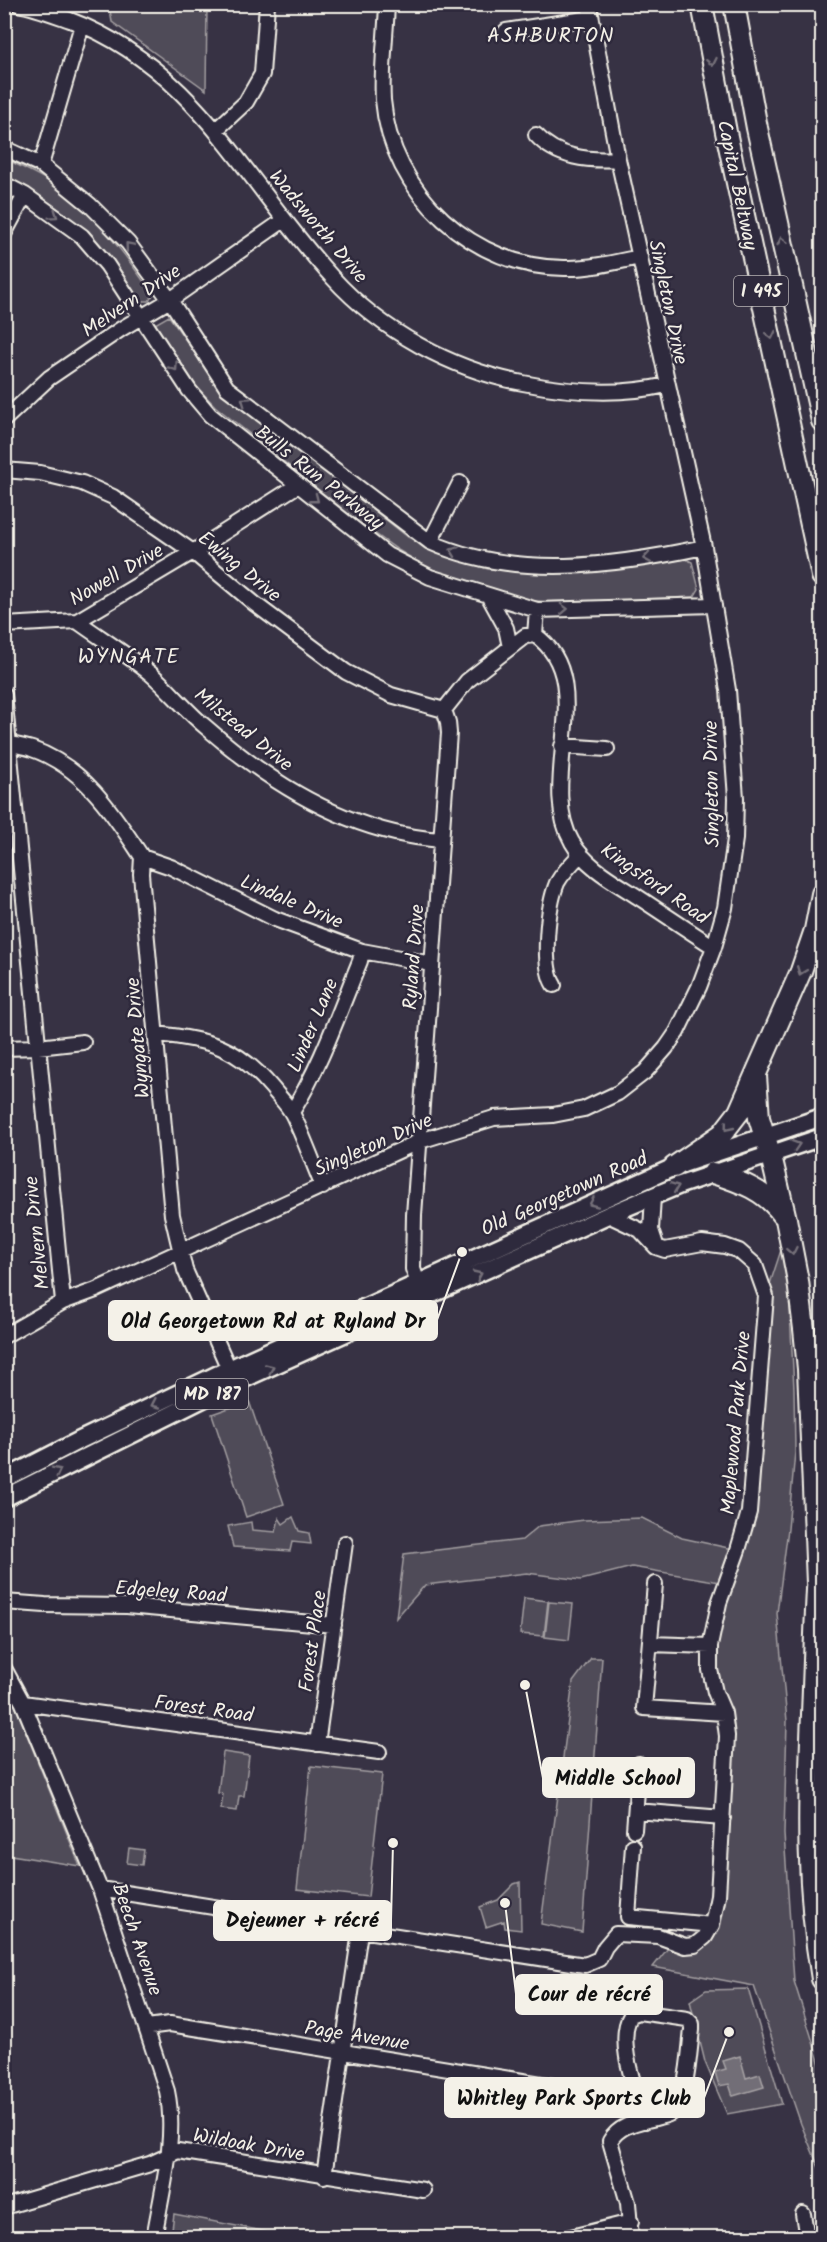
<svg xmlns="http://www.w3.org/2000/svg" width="827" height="2242" font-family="Kalam,sans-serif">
<rect width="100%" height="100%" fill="#373244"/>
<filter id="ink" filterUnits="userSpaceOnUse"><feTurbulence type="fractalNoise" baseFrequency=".0167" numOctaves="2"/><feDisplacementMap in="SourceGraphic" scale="12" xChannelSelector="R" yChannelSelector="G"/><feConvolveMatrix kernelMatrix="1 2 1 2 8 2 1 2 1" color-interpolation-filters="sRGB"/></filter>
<g filter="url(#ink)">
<!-- green -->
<path fill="#504b59" stroke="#a29ea0" stroke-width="1.5" d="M109,5H207L206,90L112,22Z
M4,158C19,166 36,173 50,182C95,214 122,249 153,295L149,301H140C125,278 109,254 89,234C64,210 34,193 5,175Z
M169,316L219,388L408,537L447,556L488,569L529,571L630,567L686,559L692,562L699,589L694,597L553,603L514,598L455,578L426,567L398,550L356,520L215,406L197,387L155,324Z
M786,1235L794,1389L795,1452L788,1529L777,1613L787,1721L784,1834L794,1981L822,2071V2175L801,2124L754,1986L653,1967L672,1943L685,1946L712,1925L727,1736L710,1670L726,1583L632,1567L581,1580L527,1573L425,1585L396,1618L404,1554L522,1540L539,1526L584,1520L642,1518L682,1538L738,1550L766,1296Z
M249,1401L284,1504L246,1517L212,1414Z
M293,1517L299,1531L309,1533L311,1544L292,1542L290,1551L233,1547L228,1526L251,1522L252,1530L276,1532L279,1518L283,1524Z
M524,1598L548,1601L544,1636L520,1634Z
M549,1602L573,1604L569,1640L545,1637Z
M591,1658H602L582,1932L541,1924L573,1682Z
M5,1683L10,1693L80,1866L5,1854Z
M223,1752L249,1756L244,1796H239L237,1811L221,1809L223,1794L218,1793Z
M311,1766L382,1774L368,1897L297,1889Z
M129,1848L144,1850L142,1865L127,1863Z
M520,1882L521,1930L505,1928L504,1921L486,1927L480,1907L498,1900L514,1884Z
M748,1989L782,2104L727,2114L705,2062L690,2001L706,1990Z
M174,2214L294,2237H171Z"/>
<!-- water -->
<path fill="#726e77" stroke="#a6a2a4" stroke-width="1.5" d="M740,2056L746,2078L760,2074L764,2087L733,2096L729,2084L719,2086L715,2072L726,2069L723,2061Z"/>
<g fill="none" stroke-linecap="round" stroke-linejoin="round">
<!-- minor casing -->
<g stroke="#f4f1e8" stroke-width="18">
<path id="minor" d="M18,4C36,7 53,14 70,20C197,68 246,184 332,277C381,331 452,370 523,383C572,393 619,396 667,385
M387,4C386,34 381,71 383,100C391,193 474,270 568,268C592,268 616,262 640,257
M506,31L591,18
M216,130L246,102L262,74L267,4
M536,135C557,158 588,161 618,159
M4,148L41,165L90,205L128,243L170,300L227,388L430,542C516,580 615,566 704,547
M41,165L82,25
M4,184L25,195L82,236L107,265L189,390L210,415L387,555L430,577L537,610L714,605
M4,234L25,195
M4,420L49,378L121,329L170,300L284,220
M4,470L40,473L82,483L113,497L193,552L255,604L346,672L391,695L444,710
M430,542L460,483
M489,597L506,628L510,647
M537,610L535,635C600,680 536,781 572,842C586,867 615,882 638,897C664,914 689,931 714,947
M77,621C102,639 128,655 151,674C171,691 187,712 207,728C272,785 352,834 441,840
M4,625L77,621L193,552L298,485
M4,694L63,1302
M4,742C13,745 23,746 32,749C84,767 113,813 142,857L141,874L172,1215L185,1270L233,1378
M562,746L607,749
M142,857L171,867L275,919L362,951L432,964
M554,985C541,965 548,905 557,883C563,872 572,863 581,854
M156,1034C209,1039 238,1047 273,1089C279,1097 288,1105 293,1115C304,1138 313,1163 323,1187
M4,1048L38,1047L83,1042
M292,1112C321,1066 339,1012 360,961L362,951
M653,1196L651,1230L656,1245
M421,1291L413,1269L414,1215L449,733L448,722L444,710L467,681L525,636L535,635
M4,1336L63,1302L96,1290L420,1141L494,1118L553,1115L584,1109L618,1093L645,1072L666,1048L677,1032L699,987L714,947L725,908L735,839L736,798L728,690L704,547L618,159L589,4
M655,1584L644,1708L724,1713
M4,1602L45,1605L127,1606L334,1625
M650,1644L710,1646
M4,1668L23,1703L100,1889L167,2091C177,2138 162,2190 154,2238
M23,1703L379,1752
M317,1744L345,1543
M636,1811L723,1818
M634,1830L639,1764
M633,1846L628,1917L712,1925
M100,1889C262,1914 423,1941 585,1965L599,1959L605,1947L616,1934L658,1936L685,1946L695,1945L705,1937L712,1925L718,1896L727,1736L724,1713L715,1692L710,1670V1646L719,1603L738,1550L749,1512L766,1296L755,1265L739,1251L725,1246L702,1243L665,1250L656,1247L640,1230L608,1215
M147,2027L170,2024L560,2087
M324,2176L360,1932
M4,2207L150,2164L178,2151L423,2190
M803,2214L807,2238
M567,2238L631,2222
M631,2238L628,2203L610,2141C620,2123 641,2122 659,2117C664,2116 669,2115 672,2112C688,2097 689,2052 692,2030V2024L687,2019L639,2012L631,2015C615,2041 637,2092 645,2121"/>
</g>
<!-- major casing -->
<g stroke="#f4f1e8" stroke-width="21">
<path id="major" d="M4,1479L78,1441L229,1369L674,1167L822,1117
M4,1498L235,1383L608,1215L680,1185L822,1137"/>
</g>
<!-- highway casing -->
<g stroke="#f4f1e8" stroke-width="24">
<path id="highway" d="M702,4L726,132L822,576
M734,4L757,128L822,421
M756,1076L759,1118L772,1160L786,1219L798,1281L804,1329L808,1369L817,1583
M674,1167L722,1134L739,1112L801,971L815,930L822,894
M713,1173C741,1182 765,1190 783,1215
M818,1572C815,1620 814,1667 812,1714C808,1807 806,1887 822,1979"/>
</g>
<!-- minor -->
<use href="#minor" stroke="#2f2a3d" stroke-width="14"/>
<!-- major -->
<use href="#major" stroke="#2f2a3d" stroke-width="16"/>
<!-- highway -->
<use href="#highway" stroke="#2f2a3d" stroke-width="20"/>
</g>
<!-- one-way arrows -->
<defs><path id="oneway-chevron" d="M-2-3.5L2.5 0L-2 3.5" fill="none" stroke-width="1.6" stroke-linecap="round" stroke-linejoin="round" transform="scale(1.5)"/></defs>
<g stroke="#747079">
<use href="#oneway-chevron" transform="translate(712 62) rotate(79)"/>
<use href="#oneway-chevron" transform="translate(54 215) rotate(35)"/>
<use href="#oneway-chevron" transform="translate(782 241) rotate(-103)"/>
<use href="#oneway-chevron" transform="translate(129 246) rotate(-130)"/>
<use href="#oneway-chevron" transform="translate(771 335) rotate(78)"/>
<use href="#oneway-chevron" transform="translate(174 367) rotate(56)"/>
<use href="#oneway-chevron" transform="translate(245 401) rotate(-145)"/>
<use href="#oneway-chevron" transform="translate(315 499) rotate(38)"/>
<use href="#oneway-chevron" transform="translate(454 551) rotate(-160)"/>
<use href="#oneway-chevron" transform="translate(647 558) rotate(171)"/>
<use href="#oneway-chevron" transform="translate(564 609) rotate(-2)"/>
<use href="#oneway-chevron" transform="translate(801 971) rotate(111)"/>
<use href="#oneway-chevron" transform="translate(728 1127) rotate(129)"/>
<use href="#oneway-chevron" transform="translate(796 1145) rotate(-18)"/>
<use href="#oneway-chevron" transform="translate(675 1187) rotate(-21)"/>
<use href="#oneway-chevron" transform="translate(593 1203) rotate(156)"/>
<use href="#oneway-chevron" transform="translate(792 1251) rotate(79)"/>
<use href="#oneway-chevron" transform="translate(478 1275) rotate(-25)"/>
<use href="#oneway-chevron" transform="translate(270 1368) rotate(-24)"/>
<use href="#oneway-chevron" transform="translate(155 1404) rotate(155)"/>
<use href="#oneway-chevron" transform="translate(57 1471) rotate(-27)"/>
</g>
</g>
<g text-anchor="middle" stroke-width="5" stroke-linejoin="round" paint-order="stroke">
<!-- shield labels -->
<g fill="#2f2a3d" stroke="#b9b5b5" stroke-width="1.5">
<rect x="734" y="276" width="54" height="30" rx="4.5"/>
<rect x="176" y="1379" width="72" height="30" rx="4.5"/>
</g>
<g font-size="18" font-weight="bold" fill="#f4f1e8">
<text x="761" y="297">I 495</text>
<text x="212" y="1400">MD 187</text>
</g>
<!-- street labels -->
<g font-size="20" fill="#f4f1e8" stroke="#2f2a3d">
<text transform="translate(738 185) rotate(78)" y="7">Capital Beltway</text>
<text transform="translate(319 226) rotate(50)" y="7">Wadsworth Drive</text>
<text transform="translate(131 300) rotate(-34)" y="7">Melvern Drive</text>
<text transform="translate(669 302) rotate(78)" y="7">Singleton Drive</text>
<text transform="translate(320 477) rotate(38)" y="7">Bulls Run Parkway</text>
<text transform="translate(240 566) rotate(39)" y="7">Ewing Drive</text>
<text transform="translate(116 574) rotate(-30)" y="7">Nowell Drive</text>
<text transform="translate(244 729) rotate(39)" y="7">Milstead Drive</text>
<text transform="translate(711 784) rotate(-91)" y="7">Singleton Drive</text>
<text transform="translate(655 883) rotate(35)" y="7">Kingsford Road</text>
<text transform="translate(292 901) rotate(23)" y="7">Lindale Drive</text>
<text transform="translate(413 957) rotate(-86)" y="7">Ryland Drive</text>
<text transform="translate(312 1025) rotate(-67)" y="7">Linder Lane</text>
<text transform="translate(137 1038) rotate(-95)" y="7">Wyngate Drive</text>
<text transform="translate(373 1144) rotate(-24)" y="7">Singleton Drive</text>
<text transform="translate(564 1193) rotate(-24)" y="7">Old Georgetown Road</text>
<text transform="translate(36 1233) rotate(-96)" y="7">Melvern Drive</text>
<text transform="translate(735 1423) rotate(-85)" y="7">Maplewood Park Drive</text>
<text transform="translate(171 1591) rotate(4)" y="7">Edgeley Road</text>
<text transform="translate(312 1641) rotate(-82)" y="7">Forest Place</text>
<text transform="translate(204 1708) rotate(8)" y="7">Forest Road</text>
<text transform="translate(138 1939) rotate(71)" y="7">Beech Avenue</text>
<text transform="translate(357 2035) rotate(9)" y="7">Page Avenue</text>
<text transform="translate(249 2144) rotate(10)" y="7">Wildoak Drive</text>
</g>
<!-- neighbourhood labels -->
<g font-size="21" letter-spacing="1.5" fill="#f4f1e8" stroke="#2f2a3d">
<text x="551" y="42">ASHBURTON</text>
<text x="129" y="663">WYNGATE</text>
</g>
</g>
<!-- callouts -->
<path fill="none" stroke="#f4f1e8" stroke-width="2" d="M462 1252L437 1320M525 1685L543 1778M393 1843L391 1920M505 1903L516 1994M729 2032L704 2098"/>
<g fill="#f4f1e8" stroke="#2f2a3d" stroke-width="2">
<circle cx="462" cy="1252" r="6"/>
<circle cx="525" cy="1685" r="6"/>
<circle cx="393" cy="1843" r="6"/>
<circle cx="505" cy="1903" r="6"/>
<circle cx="729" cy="2032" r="6"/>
</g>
<g fill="#f4f1e8" stroke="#f4f1e8" stroke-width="2">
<rect x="109" y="1301" width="328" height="39" rx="6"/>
<rect x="543" y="1758" width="151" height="39" rx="6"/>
<rect x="214" y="1901" width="177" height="39" rx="6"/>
<rect x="516" y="1975" width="146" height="39" rx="6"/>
<rect x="445" y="2078" width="259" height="39" rx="6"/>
</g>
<g font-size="21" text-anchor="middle" font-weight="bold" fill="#111">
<text x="273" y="1328">Old Georgetown Rd at Ryland Dr</text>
<text x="618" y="1785">Middle School</text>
<text x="302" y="1927">Dejeuner + récré</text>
<text x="589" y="2001">Cour de récré</text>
<text x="574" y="2105">Whitley Park Sports Club</text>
</g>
<!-- margin -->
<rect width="827" height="2242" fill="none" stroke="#2f2a3d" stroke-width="24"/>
<rect x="12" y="12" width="803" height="2218" fill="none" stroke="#f4f1e8" stroke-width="2" filter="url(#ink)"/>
</svg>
